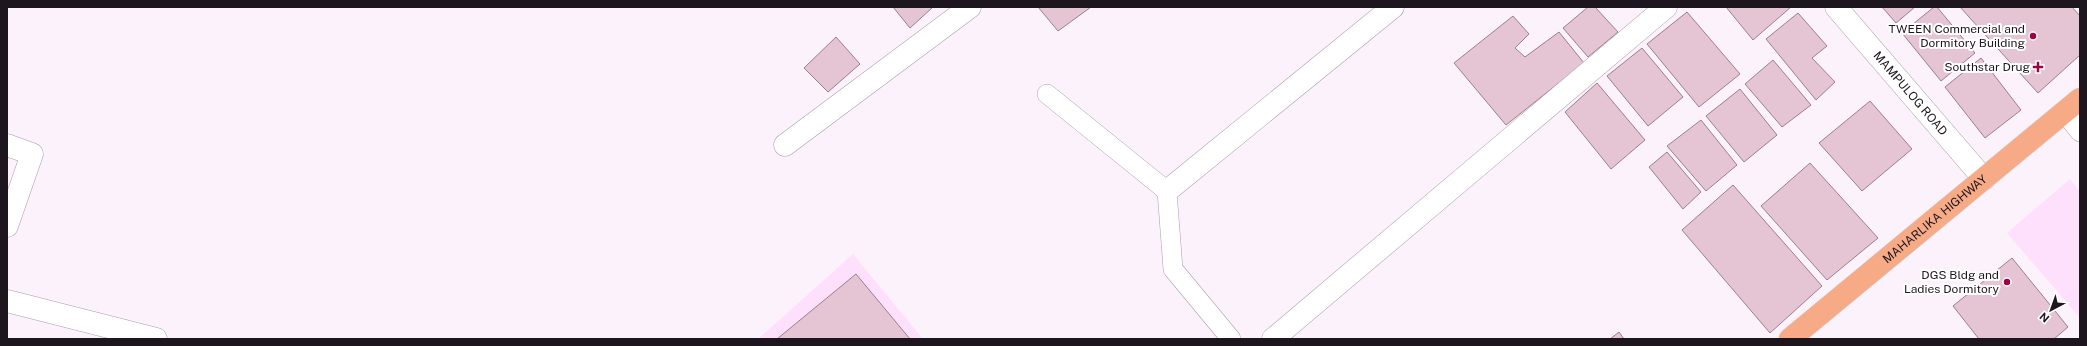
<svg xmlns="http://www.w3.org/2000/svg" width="2087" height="346" font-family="'Public Sans',sans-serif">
<rect width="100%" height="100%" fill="#fcf2fc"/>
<!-- built -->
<path fill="#fedffc" d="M2070,179L2080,192V318L2007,233Z
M853,254L923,339H758Z"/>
<!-- building -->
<path fill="#e5c5d4" stroke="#9c7e8c" d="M893,7H933L910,28Z
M1038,7H1091L1058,31Z
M1588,7H1595L1618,32L1588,57L1563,28Z
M1726,7H1791L1753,40Z
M1882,7H1915L1896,23Z
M1934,7H1937L1975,53L1941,81L1902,33Z
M1960,7H2072L2080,16V55L2038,93Z
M1687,12L1740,74L1699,107L1647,44Z
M1798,13L1827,46L1812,58L1835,82L1816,100L1766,39Z
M1513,16L1529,34L1515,48L1525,57L1559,32L1584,63L1506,125L1454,63Z
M836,37L860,64L828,92L804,68Z
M1642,48L1683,97L1648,126L1607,76Z
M1981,58L2021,110L1985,138L1945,87Z
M1773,60L1811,105L1782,127L1745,84Z
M1597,83L1645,140L1611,169L1565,112Z
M1740,89L1777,135L1744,162L1706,116Z
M1870,101L1912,149L1862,191L1819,143Z
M1701,120L1737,165L1706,191L1667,146Z
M1667,152L1701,192L1683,209L1649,167Z
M1810,163L1878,238L1827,280L1761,206Z
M1733,185L1822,286L1770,333L1682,230Z
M2012,258L2068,327L2054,339H1979L1953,306Z
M856,274L910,339H777Z
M1619,332L1624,339H1610Z"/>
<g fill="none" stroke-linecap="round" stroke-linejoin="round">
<!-- service casing -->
<g stroke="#b099ae" stroke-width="20">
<path id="service" d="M1047,94L1167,191L1173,269L1231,339
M2064,112L2080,132"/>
</g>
<!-- minor casing -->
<g stroke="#b099ae" stroke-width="23">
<path id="minor" d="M7,145L32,154L7,226
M785,145L970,7
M1167,191L1393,7
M7,301L156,339
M1273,339L1666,7"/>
</g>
<!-- tertiary casing -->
<g stroke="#b099ae" stroke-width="23">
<g id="tertiary">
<path id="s1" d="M1836,7L1984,179"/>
</g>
</g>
<!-- trunk casing -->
<g stroke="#d6d5d6" stroke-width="23">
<g id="trunk">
<path id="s2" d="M1790,339L2080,99"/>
</g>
</g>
<!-- service -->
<use href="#service" stroke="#fff" stroke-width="19"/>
<!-- minor -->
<use href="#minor" stroke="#fff" stroke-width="22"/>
<!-- tertiary -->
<use href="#tertiary" stroke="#fff" stroke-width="22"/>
<!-- trunk -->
<use href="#trunk" stroke="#f6ab86" stroke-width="22"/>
</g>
<!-- markers -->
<g fill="#9f0346" stroke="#fff" stroke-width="1.5">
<circle cx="2033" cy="36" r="4"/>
<path d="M2036 61h4v4h4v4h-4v4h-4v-4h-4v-4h4z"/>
<circle cx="2007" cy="282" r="4"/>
</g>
<g text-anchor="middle" stroke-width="4" stroke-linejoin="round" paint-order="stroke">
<!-- poi labels -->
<g font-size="12" fill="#1e161e" stroke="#fff" text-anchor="end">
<text x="2025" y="33">TWEEN Commercial and<tspan x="2025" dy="14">Dormitory Building</tspan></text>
<text x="2030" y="71">Southstar Drug</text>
<text x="1999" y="279">DGS Bldg and<tspan x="1999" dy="14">Ladies Dormitory</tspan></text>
</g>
<!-- street labels -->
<g font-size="12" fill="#1e161e" stroke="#fff">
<text dy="4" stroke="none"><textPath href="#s1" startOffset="114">MAMPULOG ROAD</textPath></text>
<text dy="4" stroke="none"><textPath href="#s2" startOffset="188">MAHARLIKA HIGHWAY</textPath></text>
</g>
</g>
<!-- border -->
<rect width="2087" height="346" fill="none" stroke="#1e161e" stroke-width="16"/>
<!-- north arrow -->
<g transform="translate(2051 310) rotate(221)" stroke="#ffffff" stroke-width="3" paint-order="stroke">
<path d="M0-3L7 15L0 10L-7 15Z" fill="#1e161e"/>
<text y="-6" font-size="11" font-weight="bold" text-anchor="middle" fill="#1e161e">N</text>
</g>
</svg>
